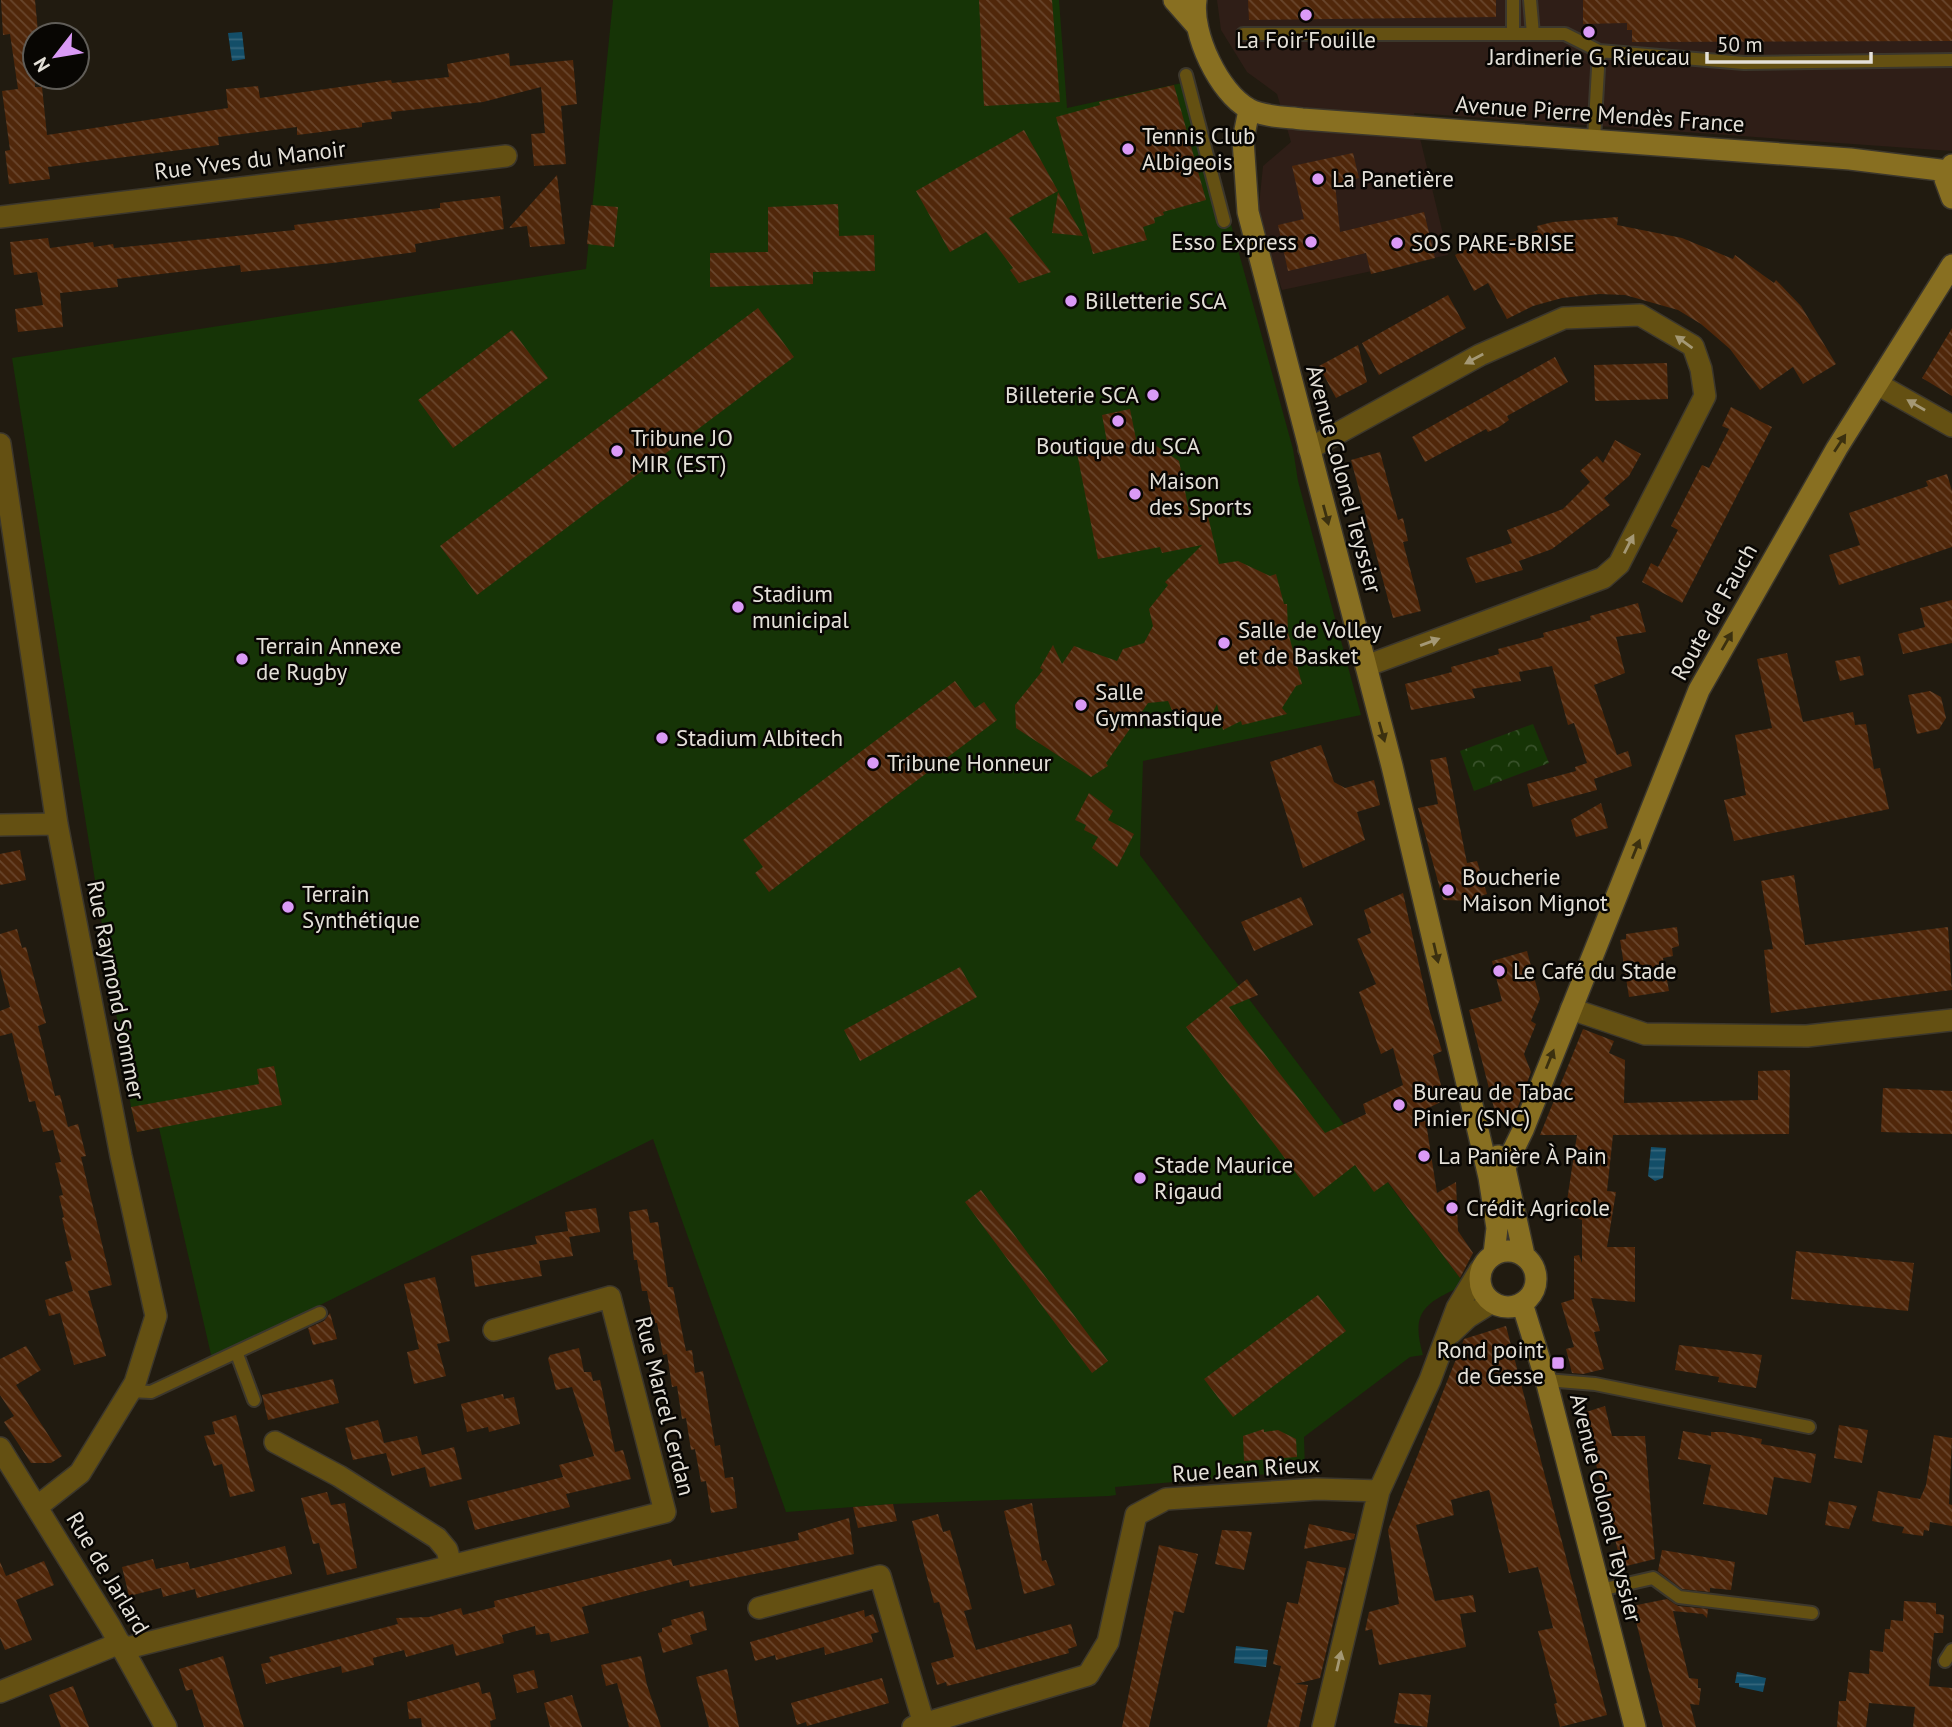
<svg xmlns="http://www.w3.org/2000/svg" width="1952" height="1727" font-family="'PT Sans',sans-serif">
<defs>
<pattern id="park-crowns" width="20" height="18" patternUnits="userSpaceOnUse" patternTransform="scale(1.75)"><rect width="20" height="18" fill="#163406"/><path d="M2 6a3 3 0 1 1 6 0M12 15a3 3 0 1 1 6 0" fill="none" stroke="#38512a"/></pattern>
<pattern id="water-rules" width="6" height="5" patternUnits="userSpaceOnUse" patternTransform="scale(1.75)"><rect width="6" height="5" fill="#134e68"/><path d="M0 2.5h6" fill="none" stroke="#35677d"/></pattern>
<pattern id="building-back-hatch" width="6" height="6" patternUnits="userSpaceOnUse" patternTransform="scale(1.75)"><rect width="6" height="6" fill="#50270a"/><path d="M-1 5l2 2M0 0l6 6M5-1l2 2" fill="none" stroke="#69462d"/></pattern>
</defs>
<rect width="100%" height="100%" fill="#211b10"/>
<!-- commercial -->
<path fill="#2f1e17" d="M1217,0H1952V151L1414,113L1448,255L1282,290L1258,215L1263,166L1291,142L1277,94L1247,72L1221,30Z"/>
<!-- park -->
<path fill="url(#park-crowns)" d="M1533,724L1549,763L1474,791L1460,751Z"/>
<!-- garden -->
<path fill="#163406" d="M613,0H1059L1067,108L1182,83L1224,199L1293,449L1298,481L1361,715L1143,761L1140,855L1461,1279L1458,1288C1423,1304 1411,1314 1423,1355L1410,1357L1304,1437L1305,1471L1115,1487L1116,1495L1109,1496L893,1504L786,1512L653,1139L212,1359L159,1128L137,1132L131,1107L12,358L586,269Z"/>
<!-- water -->
<path fill="url(#water-rules)" d="M242,32L245,59L232,61L228,33Z
M1651,1147L1666,1148L1663,1178L1655,1181L1648,1176Z
M1236,1646L1268,1650L1266,1667L1234,1663Z
M1737,1672L1766,1678L1763,1692L1739,1687V1683H1735Z"/>
<!-- building -->
<path fill="url(#building-back-hatch)" d="M1,0H35L38,32H35V87H42L47,135L228,108L226,89L258,86L260,98L391,80L392,83L449,77L447,64L509,53L510,66L573,60L577,104L561,106L566,164L534,166L531,134L545,133L541,87L483,102L391,112L392,119L362,123V127L297,135V127L218,137L219,145L48,167L50,179L9,184L5,151L10,150L2,91L18,89L10,34L3,35Z
M979,0H1052L1060,102L984,106Z
M1248,0H1496V17L1249,20Z
M1583,0H1952V41L1632,42V30H1627V23L1583,24Z
M1174,85L1206,200L1163,212L1164,215L1154,218L1155,223L1143,227L1147,240L1093,254L1056,117L1100,105L1099,102Z
M1024,130L1058,191L1009,218L1051,272L1019,283L1010,270L1013,268L986,232L950,252L916,191Z
M1353,153L1359,178L1335,184L1340,232L1424,212L1435,258L1371,274L1366,253L1288,271L1278,225L1304,219L1292,166Z
M557,175L565,244L530,247L527,226L509,228Z
M1058,192L1083,236L1052,233Z
M500,196L504,229L415,244L416,252L332,263L241,272L240,265L117,279L118,287L60,293L63,327L18,332L15,309L43,305L37,272L14,275L10,242L48,238L50,248L93,242L94,247L113,244L114,248L295,230L294,225L440,208V203Z
M838,204L839,236L874,235L875,271L813,272V284L710,287V253L768,252V207Z
M591,205L618,207L614,247L587,244Z
M1618,217L1617,225L1682,238L1733,259L1735,255L1774,283L1776,280L1801,306L1836,364L1803,384L1793,367L1760,390L1730,349L1701,324L1678,310L1625,295L1599,294L1562,298L1533,306L1507,319L1488,283L1474,291L1455,255L1491,237L1494,244L1519,238L1538,230L1537,226L1553,222Z
M1448,295L1466,328L1379,375L1362,343Z
M758,308L794,357L477,595L440,546Z
M1952,328V396L1922,378Z
M512,330L548,378L453,448L418,400Z
M1358,345L1367,382L1336,398L1319,366Z
M1555,357L1568,382L1507,416L1509,420L1499,427L1488,432L1486,429L1425,462L1412,437Z
M1667,363L1668,399L1595,401L1594,365Z
M1731,407L1772,427L1682,603L1642,582L1651,563L1658,567L1678,530L1671,526L1702,465L1709,468L1719,449L1729,429L1722,426Z
M1130,409L1138,449L1155,445L1179,461L1189,511L1206,507L1219,564L1238,561L1270,576L1276,574L1284,604H1287L1288,632L1302,684L1296,686L1282,708L1287,714L1242,725L1241,721L1223,730L1217,704L1205,728L1181,713L1174,715L1168,701L1148,703L1106,763L1108,766L1091,777L1016,728L1015,705L1043,670L1040,668L1053,645L1062,664L1074,646L1117,661L1123,649L1144,643L1153,626L1149,609L1168,585L1165,582L1202,545L1162,553L1160,547L1098,559L1076,448L1107,442L1102,415Z
M1615,440L1641,454L1629,476L1604,498L1610,505L1552,549L1519,561L1523,570L1476,583L1466,558L1512,543L1507,530L1563,509L1590,482L1580,471L1597,456L1603,463Z
M1380,452L1398,520L1403,518L1408,541L1403,542L1421,611L1393,618L1351,460Z
M1947,474L1952,491V547L1839,585L1829,555L1860,545L1849,513L1928,486L1926,481Z
M1952,600V643L1903,654L1898,634L1925,627L1920,608Z
M1638,603L1646,632L1616,637L1625,673L1594,685L1617,755L1628,751L1632,766L1594,779L1597,790L1533,807L1527,784L1576,771L1575,767L1587,763L1574,723L1568,725L1552,666L1519,672L1521,681L1472,689L1475,698L1411,710L1405,684L1452,672L1451,667L1499,654L1498,649L1544,637L1543,633L1591,620L1590,616Z
M1787,653L1803,722L1853,712L1855,725L1866,724L1874,769L1880,768L1889,809L1734,841L1724,800L1746,795L1735,735L1772,728L1757,659Z
M1860,656L1864,675L1840,681L1835,661Z
M955,681L975,708L984,702L997,720L769,892L755,873L763,867L743,840Z
M1930,691L1941,697L1946,718L1939,729L1917,734L1908,695Z
M1321,745L1334,782L1345,788L1374,780L1380,805L1357,812L1365,840L1303,868L1270,762Z
M1446,757L1467,863L1477,861L1487,894L1474,898L1475,901L1443,900L1418,808L1438,804L1430,760Z
M1089,793L1113,811L1108,820L1134,834L1117,867L1092,848L1098,837L1084,830L1086,825L1075,820Z
M1601,803L1608,828L1576,837L1571,820Z
M20,850L26,880L0,885V854Z
M1794,875L1805,945L1948,927L1952,990L1771,1013L1764,950L1773,949L1761,881Z
M1403,893L1429,1009L1442,1051L1433,1055L1445,1100L1424,1110L1437,1193L1456,1182L1458,1231L1473,1253L1460,1278L1388,1182L1374,1192L1355,1165L1314,1197L1186,1027L1247,979L1258,995L1229,1007L1325,1133L1366,1114L1363,1104L1403,1085L1393,1048L1381,1054L1359,992L1376,984L1357,939L1371,933L1364,910Z
M1301,897L1313,925L1254,951L1241,922Z
M1677,927L1679,946L1672,948L1673,956L1663,958L1669,991L1629,997L1620,940L1626,939V934Z
M17,929L22,948L26,947L46,1023L38,1026L55,1096L60,1095L68,1127L78,1124L86,1156L81,1157L112,1285L88,1291L106,1356L74,1365L60,1313L49,1316L45,1300L73,1291L65,1262L72,1260L62,1218L64,1217L59,1196L63,1195L55,1163L61,1162L53,1130L63,1128L43,1132L35,1101L29,1102L12,1033L0,1036V1011L10,1007L0,968V934Z
M1527,951L1540,999L1531,1021L1536,1024L1524,1054L1531,1072L1516,1112L1496,1116L1469,1010L1502,1001L1492,961Z
M960,967L977,997L860,1061L844,1030Z
M1583,1029L1614,1041L1609,1053L1625,1060L1624,1103L1758,1100V1071L1790,1070L1789,1134L1613,1135L1607,1191L1616,1192L1607,1247H1635V1302L1591,1298L1600,1331L1594,1332L1604,1369L1583,1374L1572,1373L1566,1349L1574,1347L1561,1303L1574,1299V1256L1579,1255L1582,1263V1220L1565,1214L1577,1135H1540Z
M274,1066L282,1105L137,1132L131,1107L259,1084L257,1069Z
M1883,1088L1952,1091V1134L1881,1132Z
M981,1190L1108,1361L1092,1373L965,1202Z
M596,1208L600,1232L569,1237L565,1212Z
M647,1209L650,1223L658,1222L668,1287H673L686,1351L692,1350L695,1373L703,1371L715,1446L720,1445L725,1478L733,1477L737,1508L711,1513L706,1481L701,1482L695,1449L691,1450L686,1418L682,1419L677,1386L672,1387L667,1354L663,1355L657,1323H653L647,1291H642L637,1260H634L629,1212Z
M568,1231L573,1256L539,1261L542,1276L475,1287L471,1256L537,1244L535,1236Z
M1796,1251L1914,1263L1908,1311L1791,1299Z
M435,1277L450,1341L437,1344L446,1376L414,1384L407,1352L419,1349L404,1284Z
M1318,1295L1346,1331L1233,1417L1204,1379Z
M330,1313L337,1339L313,1345L308,1328L324,1321Z
M1506,1326L1607,1715L1560,1727L1554,1704L1557,1703L1538,1631L1553,1628L1538,1567L1509,1573L1489,1490L1451,1500L1454,1515L1416,1525L1435,1601L1473,1595L1476,1612L1460,1614L1466,1647L1379,1665L1372,1629L1365,1631L1369,1612L1399,1604L1388,1530L1464,1339Z
M1679,1345L1762,1355L1756,1388L1718,1382L1719,1377L1675,1370Z
M26,1346L41,1370L16,1385L62,1456L51,1463H31L4,1422L14,1416L0,1395V1359Z
M579,1348L584,1372H591L593,1381L600,1380L615,1452L623,1450L631,1479L566,1494L570,1507L475,1530L467,1501L563,1477L559,1465L594,1456L572,1387L556,1390L548,1359L550,1355Z
M333,1379L339,1403L268,1420L262,1395Z
M503,1394L504,1399L514,1397L520,1424L489,1432L488,1427L467,1432L461,1404Z
M1605,1406L1612,1436H1645L1655,1559L1622,1567L1583,1413Z
M236,1415L255,1491L230,1497L222,1464L214,1466L204,1436L215,1434L212,1422Z
M378,1420L384,1443L417,1436L422,1455L454,1447L462,1479L430,1487L425,1467L392,1476L386,1453L353,1460L345,1428Z
M1839,1425L1868,1430L1862,1463L1834,1458Z
M1264,1429V1432L1278,1430L1296,1439L1297,1457L1244,1461L1243,1436Z
M1683,1431L1711,1436V1432H1723L1762,1439L1761,1444L1816,1454L1811,1483L1774,1477L1767,1515L1703,1504L1711,1465L1678,1459Z
M1934,1435L1952,1438L1949,1504L1952,1505V1526L1930,1522L1929,1531L1924,1530L1923,1536L1902,1533L1904,1527L1872,1521L1878,1491L1920,1499L1926,1485Z
M327,1492L331,1505L345,1503L357,1568L327,1575L319,1543L313,1544L301,1498Z
M1829,1501L1857,1506L1849,1529L1825,1525Z
M1032,1503L1042,1561L1046,1560L1055,1585L1024,1594L1004,1511Z
M893,1504L897,1521L858,1528L853,1507Z
M938,1514L943,1532L950,1530L972,1609L964,1611L976,1650L1071,1624L1077,1646L1068,1649L1069,1653L963,1682L947,1686L946,1682L937,1685L931,1663L954,1657L939,1602L934,1603L912,1521Z
M849,1518L854,1554L690,1587L689,1580L582,1607L589,1633L551,1642L549,1633L536,1635L535,1626L502,1635L504,1643L456,1656L453,1644L406,1657L404,1650L373,1658L374,1665L342,1673L341,1666L266,1684L261,1664L271,1662L269,1657L398,1624L396,1618L429,1617L461,1608L463,1615L495,1607L494,1601L671,1559L673,1566L799,1540L798,1533Z
M1309,1524L1355,1534L1354,1539L1304,1549Z
M1222,1530L1252,1532L1244,1570L1215,1564Z
M1159,1545L1198,1554L1184,1613L1174,1611L1149,1727H1122Z
M285,1546L292,1574L197,1598L195,1589L163,1597L161,1588L129,1596L122,1567L153,1559L156,1569L188,1562L190,1569Z
M1662,1550L1735,1562L1731,1590L1710,1588V1592L1682,1589L1658,1571Z
M44,1561L54,1585L16,1600L32,1640L5,1650L0,1638V1562L6,1576Z
M1307,1561L1346,1568L1320,1678L1295,1684L1308,1685L1299,1727H1267L1281,1666L1273,1664L1287,1602L1298,1604Z
M1667,1599L1678,1606L1708,1609L1707,1618L1703,1614L1673,1611L1689,1678L1698,1679V1688H1701L1699,1705L1690,1704L1696,1727H1663L1632,1606Z
M1904,1601L1936,1603V1614L1944,1615L1943,1633H1934L1929,1686L1952,1688V1727H1913L1915,1707L1869,1703L1866,1727H1837L1839,1701H1846L1849,1672L1869,1674L1870,1650L1883,1652L1885,1629H1890L1891,1620L1903,1621Z
M864,1610L865,1617L873,1614L879,1632L871,1634L873,1642L825,1655L824,1647L776,1660L775,1655L755,1661L750,1642Z
M703,1611L707,1630L690,1635L693,1644L663,1653L658,1633L662,1632V1628L672,1625L671,1620Z
M223,1656L244,1727H204L192,1689L186,1691L179,1669Z
M641,1656L647,1685L661,1727H629L617,1683L606,1686L601,1665Z
M727,1669L739,1727H709L696,1677Z
M534,1670L538,1688L517,1693L513,1675Z
M882,1678L889,1703L807,1726L806,1722L797,1725L791,1703Z
M479,1682L482,1694L490,1692L496,1719L490,1721L491,1727H422L421,1718L409,1719L407,1702Z
M73,1686L89,1727H61L49,1695Z
M1399,1693L1431,1695L1427,1727L1394,1723Z
M572,1695L582,1727H550L544,1703Z"/>
<g fill="none" stroke-linecap="round" stroke-linejoin="round">
<!-- lane casing -->
<g stroke="#3c372c" stroke-width="16">
<path id="lane" d="M1530,0L1533,34
M1243,34H1565L1599,51
M1513,34V0
M1186,75L1224,221
M1594,139L1599,51L1744,63L1952,60
M237,1354L254,1400
M1546,1380L1595,1384L1809,1427
M130,1391L151,1392L320,1313
M1600,1590L1653,1578L1679,1597L1812,1613
M1945,1661L1952,1650"/>
</g>
<!-- street casing -->
<g stroke="#3c372c" stroke-width="24">
<path id="street" d="M0,217L506,156
M1879,385L1952,426
M0,444L57,824L121,1156L156,1316L135,1383L80,1473L38,1506
M1309,449L1480,355L1564,318L1640,315L1693,346L1701,369L1705,396L1619,564L1603,578L1366,666
M0,825L57,824
M1571,1009L1645,1034L1807,1036L1952,1020
M1451,1333L1468,1317L1492,1302
M275,1442L339,1476L437,1538L447,1550L451,1565
M0,1448L110,1626L166,1727
M759,1608L880,1576L924,1724
M123,1649L665,1512L610,1297L494,1330
M0,1692L120,1643
M913,1727L1088,1675L1108,1642L1136,1515L1166,1499L1317,1489L1379,1491
M1323,1727L1379,1491L1430,1380L1457,1308L1480,1270"/>
</g>
<!-- secondary casing -->
<g stroke="#3c372c" stroke-width="24">
<path id="secondary" d="M1174,0L1196,25
M1196,0C1191,33 1219,93 1249,109C1263,117 1286,117 1302,119L1850,159L1948,171
M1249,110L1243,140L1248,212L1392,766L1489,1177L1497,1228L1494,1254
M1952,165L1945,179L1952,198
M1498,1156L1504,1164L1524,1255
M1505,1167L1523,1130L1699,690L1837,448L1952,265
M1480 1279a28 28 0 1 1 56 0a28 28 0 1 1-56 0Z
M1522,1303L1546,1380L1635,1727"/>
</g>
<!-- lane -->
<use href="#lane" stroke="#645012" stroke-width="12"/>
<!-- street -->
<use href="#street" stroke="#645012" stroke-width="21"/>
<!-- secondary -->
<use href="#secondary" stroke="#886f21" stroke-width="21"/>
</g>
<!-- one-way arrows -->
<defs><path id="oneway-solid" d="M-6-.8H1V-3.2L6.5 0L1 3.2V.8H-6Z" transform="scale(1.75)"/></defs>
<g fill="#a49875">
<use href="#oneway-solid" transform="translate(1684 342) rotate(-144)"/>
<use href="#oneway-solid" transform="translate(1474 359) rotate(152)"/>
<use href="#oneway-solid" transform="translate(1916 405) rotate(-150)"/>
<use href="#oneway-solid" transform="translate(1629 544) rotate(-63)"/>
<use href="#oneway-solid" transform="translate(1430 642) rotate(-20)"/>
<use href="#oneway-solid" transform="translate(1339 1661) rotate(-77)"/>
</g>
<g fill="#3b300f">
<use href="#oneway-solid" transform="translate(1840 443) rotate(-57)"/>
<use href="#oneway-solid" transform="translate(1326 515) rotate(75)"/>
<use href="#oneway-solid" transform="translate(1727 641) rotate(-60)"/>
<use href="#oneway-solid" transform="translate(1382 732) rotate(74)"/>
<use href="#oneway-solid" transform="translate(1636 849) rotate(-68)"/>
<use href="#oneway-solid" transform="translate(1436 953) rotate(77)"/>
<use href="#oneway-solid" transform="translate(1550 1059) rotate(-68)"/>
</g>
<!-- markers -->
<g fill="#da9af6" stroke="#080603" stroke-width="2.5">
<circle cx="1306" cy="15" r="7"/>
<circle cx="1589" cy="32" r="7"/>
<circle cx="1128" cy="149" r="7"/>
<circle cx="1318" cy="179" r="7"/>
<circle cx="1311" cy="242" r="7"/>
<circle cx="1397" cy="243" r="7"/>
<circle cx="1071" cy="301" r="7"/>
<circle cx="1153" cy="395" r="7"/>
<circle cx="1118" cy="421" r="7"/>
<circle cx="617" cy="451" r="7"/>
<circle cx="1135" cy="494" r="7"/>
<circle cx="738" cy="607" r="7"/>
<circle cx="1224" cy="643" r="7"/>
<circle cx="242" cy="659" r="7"/>
<circle cx="1081" cy="705" r="7"/>
<circle cx="662" cy="738" r="7"/>
<circle cx="873" cy="763" r="7"/>
<circle cx="1448" cy="890" r="7"/>
<circle cx="288" cy="907" r="7"/>
<circle cx="1499" cy="971" r="7"/>
<circle cx="1399" cy="1105" r="7"/>
<circle cx="1424" cy="1156" r="7"/>
<circle cx="1140" cy="1178" r="7"/>
<circle cx="1452" cy="1208" r="7"/>
<rect x="1551" y="1356" width="14" height="14" rx="3.5"/>
</g>
<g text-anchor="middle" stroke-width="5" stroke-linejoin="round" paint-order="stroke">
<!-- poi labels -->
<g font-size="23" fill="#e4e0d8" stroke="#080603" text-anchor="start">
<text x="1306" y="48" text-anchor="middle">La Foir'Fouille</text>
<text x="1589" y="65" text-anchor="middle">Jardinerie G. Rieucau</text>
<text x="1142" y="144">Tennis Club<tspan x="1142" dy="26">Albigeois</tspan></text>
<text x="1332" y="187">La Panetière</text>
<text x="1297" y="250" text-anchor="end">Esso Express</text>
<text x="1411" y="251">SOS PARE-BRISE</text>
<text x="1085" y="309">Billetterie SCA</text>
<text x="1139" y="403" text-anchor="end">Billeterie SCA</text>
<text x="631" y="446">Tribune JO<tspan x="631" dy="26">MIR (EST)</tspan></text>
<text x="1118" y="454" text-anchor="middle">Boutique du SCA</text>
<text x="1149" y="489">Maison<tspan x="1149" dy="26">des Sports</tspan></text>
<text x="752" y="602">Stadium<tspan x="752" dy="26">municipal</tspan></text>
<text x="1238" y="638">Salle de Volley<tspan x="1238" dy="26">et de Basket</tspan></text>
<text x="256" y="654">Terrain Annexe<tspan x="256" dy="26">de Rugby</tspan></text>
<text x="1095" y="700">Salle<tspan x="1095" dy="26">Gymnastique</tspan></text>
<text x="676" y="746">Stadium Albitech</text>
<text x="887" y="771">Tribune Honneur</text>
<text x="1462" y="885">Boucherie<tspan x="1462" dy="26">Maison Mignot</tspan></text>
<text x="302" y="902">Terrain<tspan x="302" dy="26">Synthétique</tspan></text>
<text x="1513" y="979">Le Café du Stade</text>
<text x="1413" y="1100">Bureau de Tabac<tspan x="1413" dy="26">Pinier (SNC)</tspan></text>
<text x="1438" y="1164">La Panière À Pain</text>
<text x="1154" y="1173">Stade Maurice<tspan x="1154" dy="26">Rigaud</tspan></text>
<text x="1466" y="1216">Crédit Agricole</text>
<text x="1544" y="1358" text-anchor="end">Rond point<tspan x="1544" dy="26">de Gesse</tspan></text>
</g>
<!-- street labels -->
<g font-size="23" fill="#e4e0d8" stroke="#080603">
<text transform="translate(1600 114) rotate(4)" y="8">Avenue Pierre Mendès France</text>
<text transform="translate(250 160) rotate(-7)" y="8">Rue Yves du Manoir</text>
<text transform="translate(1344 479) rotate(75)" y="8">Avenue Colonel Teyssier</text>
<text transform="translate(1714 612) rotate(-61)" y="8">Route de Fauch</text>
<text transform="translate(116 990) rotate(79)" y="8">Rue Raymond Sommer</text>
<text transform="translate(665 1406) rotate(76)" y="8">Rue Marcel Cerdan</text>
<text transform="translate(1246 1469) rotate(-4)" y="8">Rue Jean Rieux</text>
<text transform="translate(1606 1508) rotate(76)" y="8">Avenue Colonel Teyssier</text>
<text transform="translate(108 1573) rotate(59)" y="8">Rue de Jarlard</text>
</g>
</g>
<!-- north arrow -->
<g transform="translate(56 56) rotate(239)"><circle r="33" fill="#080603" stroke="#605d58" stroke-width="2"/>
<path d="M0-5L12 26L0 18L-12 26Z" fill="#da9af6"/>
<text y="-10" font-size="19" font-weight="bold" text-anchor="middle" fill="#e4e0d8">N</text>
</g>
<!-- scale -->
<path d="M1707 52v10h164v-10" fill="none" stroke="#e4e0d8" stroke-width="3.5"/>
<text x="1717" y="52" font-size="21" fill="#e4e0d8" stroke="#080603" stroke-width="5" paint-order="stroke">50 m</text>
</svg>
